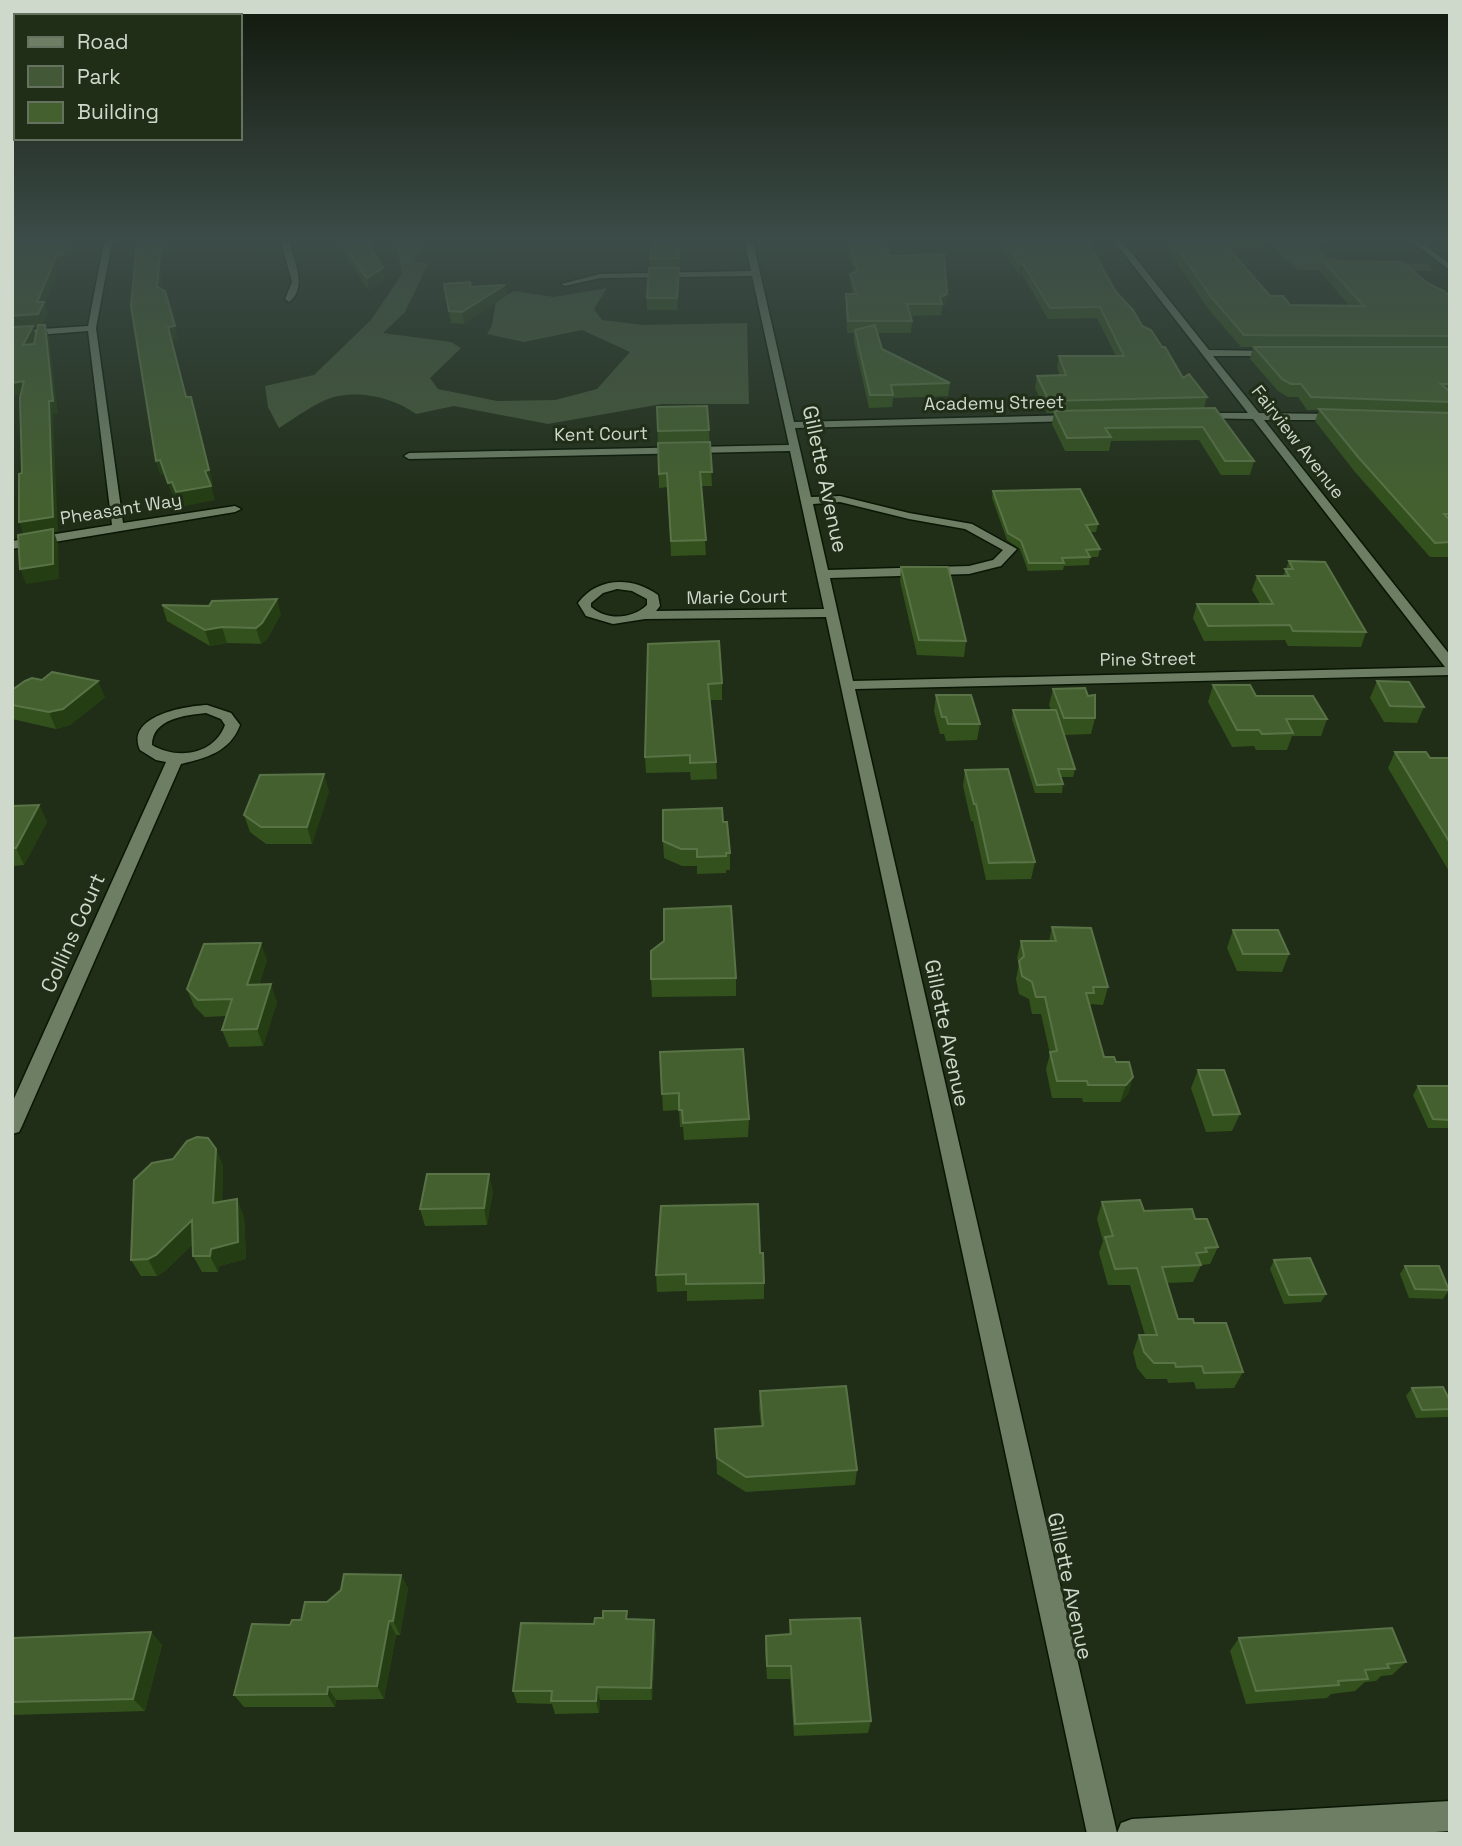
<svg xmlns="http://www.w3.org/2000/svg" width="1462" height="1846" font-family="'Space Grotesk',sans-serif">
<rect width="100%" height="100%" fill="#202e18"/>
<!-- green -->
<path fill="#435837" d="M396,242H424L414,261L428,264L405,312L383,333L451,342L461,348L430,378L438,389L497,401L555,400L597,389L630,352L582,330L524,342L487,334L492,325L496,301L514,291L554,297L607,288L594,309L602,320L643,325L747,323L749,404H662L548,424L454,406L416,414C392,396 350,387 321,402C307,409 293,419 279,428L268,407L265,386L314,375L371,320L402,274Z
M1268,242H1333L1310,243L1330,258L1351,262L1428,264L1434,271L1298,270Z"/>
<g fill="none" stroke-linecap="round" stroke-linejoin="round">
<!-- minor casing -->
<g stroke="#091603" stroke-width="3">
<path id="minor" d="M104,242H112L96,328L123,523L235,506L241,509L235,512L12,549V541L112,525L88,331L12,337V331L88,326Z
M281,242H289C294,260 308,288 289,302L285,299L292,282Z
M745,242H753L794,422L1075,415L1080,418L1075,421L795,428L811,497L840,496L909,513L972,524L1017,549L1001,566L969,574L830,578L853,681L1445,667L1253,419L1194,418V414L1198,413H1248L1115,242H1123L1209,350L1278,351V355L1275,356H1213L1259,413L1341,414L1346,417L1341,420H1264L1450,655V675L855,689L1117,1833L1121,1823L1132,1819L1450,1801V1831L1405,1834H1087L826,617L645,619L613,624L586,616L578,603C597,577 632,576 658,595L660,606L656,611L824,609L790,451L409,459L404,456L409,453L789,445L752,276L600,278L565,286L561,284L600,274L751,271ZM840,502L909,519L965,529L1003,550L993,560L969,566L828,570L813,504ZM617,589L632,591L647,599V605C632,619 608,621 591,607V603L603,593Z
M1412,242H1421L1450,264V270Z
M207,705L231,713L240,725C230,752 206,758 181,764L22,1126L19,1132L12,1134V1103L166,762L156,760L140,750C125,716 185,706 207,705ZM206,713L221,719L225,725C214,755 177,760 152,745C152,719 185,715 206,713Z"/>
</g>
<!-- minor -->
<use href="#minor" fill="#6d7e65" fill-rule="evenodd"/>
</g>
<!-- wall -->
<path fill="#33511c" d="M335,242H367L385,279L369,290Z
M680,242L677,310H647V298L651,268L650,259Z
M846,242H875L946,305L942,307L941,315L910,316L912,321L911,333H877L882,349L950,383L948,396L893,398L892,407L869,408L854,342V333H847L846,294H853L850,285V274L854,272L846,248Z
M996,242H1088L1116,292L1142,326L1162,347L1183,378L1207,397L1204,408L1254,461L1250,475H1221L1199,440L1111,441L1109,451H1065L1052,424L1054,413H1047L1035,388L1037,376L1060,375L1057,368L1059,356H1116L1097,318L1048,319L1022,274L1019,275Z
M1163,242H1263L1261,251H1230L1270,296L1290,305L1350,306L1320,272L1323,261L1427,283L1450,296V557H1430L1355,472L1315,421L1319,410H1307L1298,397H1288L1278,391L1250,359L1253,347H1241L1209,310Z
M444,284L471,287L505,285L506,296L464,324L451,323Z
M657,407L709,430L712,486H701L706,555L671,556L668,487L659,488Z
M993,491L1098,524L1096,532H1090L1100,549L1098,557H1090L1089,565L1064,566L1063,570L1028,571L1020,549L1007,540L992,498Z
M1289,561L1366,632L1361,647L1288,646L1285,640L1204,641L1193,618L1197,604H1260L1252,590L1257,576H1283Z
M901,567L966,641L964,657L917,655L900,581Z
M162,605L281,614L267,639L261,644L227,643L210,646L167,621Z
M648,644L722,683V700H710L716,762L717,779L691,780L690,772L646,773L645,757Z
M42,680L105,697L70,725L56,729L12,719V690Z
M1377,681L1424,707L1417,723L1384,722L1370,698Z
M1213,685L1256,696L1327,719L1321,736H1292L1287,750H1256L1254,746L1232,747L1208,702Z
M1053,689L1095,718L1091,734L1064,735L1075,769L1073,777H1061L1063,784L1062,793H1035L1012,719L1013,710H1051L1049,705Z
M936,695L980,724L977,740L946,741L944,734H940L934,711Z
M1395,752L1430,758H1450V873L1388,768Z
M965,770L1035,862L1031,879L986,880L973,821H971L963,786Z
M329,791L312,844H266L250,832L244,815Z
M39,805L47,822L24,865L12,866V806Z
M723,822L730,853V870H726V873L697,874V866H682L664,858L663,841Z
M1052,927L1108,987L1103,1005L1091,1004L1090,1007L1104,1057L1116,1062L1133,1077L1128,1094L1120,1102H1083L1082,1098H1052L1046,1069L1050,1054L1041,1014H1032L1029,999L1019,994L1016,979L1019,964L1017,958L1021,941H1049Z
M1233,930L1289,954L1282,972L1237,971L1227,948Z
M267,960L259,985L277,1002L263,1046L229,1047L222,1030L226,1016L205,1017L194,1006L187,989Z
M736,978V996L652,997L651,979Z
M660,1052L749,1119L748,1137L684,1140L683,1127H680L679,1110L663,1111Z
M1198,1070L1240,1114L1232,1131L1206,1132L1191,1088Z
M1418,1086H1450V1128H1428L1413,1095Z
M216,1149L223,1166L222,1202L244,1216L246,1259L219,1266L218,1272H202L193,1256V1244L165,1271L157,1276H141L131,1260Z
M493,1191L487,1225L425,1226L420,1209Z
M1102,1202L1144,1211L1195,1219L1218,1247L1210,1264L1201,1265L1193,1282L1167,1283L1178,1319L1194,1323L1243,1372L1234,1388L1196,1389L1194,1382L1168,1383L1167,1379H1146L1137,1368L1133,1352L1139,1335H1145L1130,1285H1108L1099,1253L1103,1241L1097,1219Z
M760,1253L764,1283V1299L687,1301V1291L657,1292L656,1275Z
M1274,1260L1326,1294L1321,1302L1284,1304L1270,1269Z
M1405,1266L1449,1290L1443,1299L1409,1298L1400,1274Z
M1412,1388L1450,1401V1415L1448,1417L1416,1418L1406,1396Z
M760,1391L857,1470L855,1485L746,1492L717,1474L715,1429L761,1426L759,1407Z
M401,1575L408,1589L400,1635H396L384,1699L336,1700L335,1707H244L234,1695L290,1625L301,1620L327,1602Z
M628,1619L656,1633L652,1700H600L599,1713L555,1714L552,1704L517,1703L513,1691L594,1624Z
M790,1620L871,1721L868,1733L794,1736L790,1679H767L765,1649L766,1636L789,1634Z
M151,1632L162,1645L145,1711L12,1715V1643Z
M1239,1638L1406,1662L1392,1675L1381,1676L1376,1681L1365,1682L1355,1691L1331,1694L1327,1698L1246,1704L1230,1651Z"/>
<!-- shaded-wall -->
<path fill="#243d13" d="M66,242H73L66,266L60,267L45,304L48,313L42,326L33,327L37,338L28,358L12,328V316L37,302L57,255Z
M161,242H182L165,243L160,299L157,287Z
M1023,264L1022,274L1019,275L1020,265Z
M383,268L385,279L369,290L367,278Z
M679,268V280L677,310V298Z
M505,285L506,296L464,324L462,312Z
M947,294L946,305L942,307L940,297Z
M45,325L49,337L58,414H53L58,531L54,532L58,544L59,579L26,584L20,569L24,536L19,522Z
M175,326L178,339L171,340L168,327Z
M24,381L29,394L12,396V383Z
M191,397L195,410L213,484L209,485L205,471Z
M160,460L165,474L160,475L156,461Z
M172,482L177,497H173L168,483Z
M211,486L215,500L181,507L176,492Z
M277,599L281,614L267,639L261,644L256,628Z
M222,627L227,643L210,646L205,630Z
M98,681L105,697L70,725L56,729L49,712Z
M324,774L329,791L312,844L307,827Z
M39,805L47,822L24,865L16,848Z
M261,943L267,960L253,1002L247,985Z
M271,984L277,1002L263,1046L257,1029Z
M1133,1077L1128,1094L1120,1102L1126,1085Z
M216,1149L223,1166L221,1220L213,1203Z
M489,1174L493,1191L487,1225L484,1208Z
M237,1199L244,1216L246,1259L219,1266L218,1272L210,1256L211,1249Z
M192,1220L200,1237L165,1271L157,1276L148,1259Z
M401,1575L408,1589L400,1635L393,1621Z
M654,1620L656,1633L652,1700L651,1688Z
M389,1621L396,1635L384,1699L377,1686Z
M151,1632L162,1645L145,1711L133,1699Z
M328,1687L336,1700L335,1707L327,1694Z
M597,1687L600,1700L599,1713L596,1701Z"/>
<!-- building -->
<path fill="#44602f" stroke="#597347" stroke-width="2" d="M12,242H66L62,255H57L37,302H44L38,314L12,316Z
M137,242H161L157,287L165,291L175,326L168,327L186,397H191L209,470L205,471L211,486L176,492L172,482L168,483L160,460L156,461L131,306Z
M341,242H367L383,268L367,278Z
M653,242H680L679,258L650,259Z
M848,242H875L876,243H885L890,256L944,254L947,294L940,297L942,304H907L912,321H848L846,294H857L850,274L858,271Z
M1005,242H1088L1116,292L1133,310L1142,326L1151,330L1162,347H1165L1183,378L1189,374L1207,397L1049,401L1037,376L1066,375L1059,356H1124L1100,307L1050,308L1023,264L1020,265Z
M1173,242H1223L1270,296H1283L1290,305L1364,306L1323,261L1403,262L1427,283L1444,291L1450,296V336L1244,335L1212,298Z
M649,268H679L677,298H647Z
M470,282L471,287L505,285L462,312L449,311L444,284Z
M38,325H45L53,401H49L53,517L19,522V474L22,473L20,398L24,381L12,383V327L33,326L23,345L34,344Z
M875,325L882,349L950,383L891,385L893,395H870L855,330Z
M1254,347H1450V384H1441L1450,392V402L1311,397L1301,384H1291L1282,379Z
M707,406L709,430L658,431L657,407Z
M1215,408L1254,461H1225L1203,427L1105,428L1111,437L1067,438L1054,411Z
M1319,409L1450,413V514H1444L1450,520V542L1435,543L1359,458Z
M710,442L712,472H700L706,540L671,541L667,473L659,474L658,443Z
M1080,489L1098,524L1086,525L1100,549L1086,550L1090,557L1062,558L1064,563H1029L1021,541L1008,533L993,491Z
M53,529V564L20,569L18,535Z
M1289,561L1325,562L1366,632L1293,631L1290,625L1208,626L1197,604H1273L1257,576H1289L1285,569H1293Z
M901,567H948L966,641L919,640Z
M277,599L262,623L256,628L222,627L205,630L162,605L209,606L212,601Z
M719,641L722,683L708,684L716,762L690,763V755L645,757L648,644Z
M52,672L98,681L63,709L49,712L12,705V690L25,681L32,678L42,680Z
M1377,681L1409,682L1424,707L1390,706Z
M1213,685H1250L1256,696H1313L1327,719H1286L1293,733L1262,734L1259,730H1237Z
M1085,688L1088,696L1095,695V718H1064L1053,689Z
M936,695H971L980,724H948L946,717H942Z
M1013,710H1056L1075,769H1058L1063,784L1037,785Z
M1395,752H1426L1430,758H1450V843Z
M1008,769L1035,862L989,863L976,804H974L965,770Z
M324,774L307,827H261L244,815L260,775Z
M39,805L16,848H12V806Z
M722,808L723,822H727L730,853H726V856L697,857V849H681L663,841V810Z
M731,906L736,978L651,979V951L664,941V909Z
M1052,927L1091,928L1108,987H1093L1094,993H1086L1104,1057H1114L1116,1062H1129L1133,1077L1126,1085H1088L1087,1081H1057L1050,1052L1057,1051L1045,997H1036L1032,982L1022,976L1019,961L1024,956L1021,941H1056Z
M1233,930H1278L1289,954H1243Z
M261,943L247,985L271,984L257,1029L222,1030L232,999L198,1000L187,989L204,944Z
M743,1049L749,1119L683,1123L682,1110H679V1093L662,1094L660,1052Z
M1198,1070H1224L1240,1114L1213,1115Z
M1418,1086H1450V1120L1433,1119Z
M197,1137L208,1138L216,1149L213,1203L237,1199L238,1242L211,1249L210,1256H193L192,1220L156,1255L148,1259L131,1260L134,1180L152,1163L173,1159L187,1141Z
M427,1174H489L484,1208L420,1209Z
M1140,1200L1144,1211L1192,1209L1195,1219H1207L1218,1247L1205,1248L1207,1252L1196,1253L1201,1265L1162,1267L1178,1319H1193L1194,1323H1226L1243,1372L1204,1373L1202,1366L1176,1367L1175,1363H1154L1144,1352L1139,1335H1157L1137,1268L1115,1269L1105,1237L1113,1236L1102,1202Z
M758,1204L760,1253H763L764,1283L686,1284V1274L656,1275L661,1206Z
M1310,1258L1326,1294L1289,1295L1274,1260Z
M1405,1266H1439L1449,1290L1415,1289Z
M846,1386L857,1470L746,1477L717,1458L715,1429L763,1426L760,1391Z
M1443,1387L1450,1401V1409L1422,1410L1412,1388Z
M344,1574L401,1575L393,1621H389L377,1686L328,1687L327,1694L234,1695L252,1624L290,1625L292,1620H301L305,1602H327L341,1590Z
M603,1611H627L626,1619L654,1620L651,1688L597,1687L596,1701H551L552,1691H513L521,1623L594,1624L595,1618H603Z
M860,1618L871,1721L795,1724L791,1666H767L766,1636L791,1634L790,1620Z
M1392,1628L1406,1662L1387,1664L1389,1668L1365,1670L1368,1679L1338,1681L1339,1685L1256,1691L1239,1638Z
M151,1632L133,1699L12,1702V1643L14,1638Z"/>
<!-- sky -->
<linearGradient id="sky" x2="0" y2="1"><stop stop-color="#12190d"/><stop offset="0.48" stop-color="#3c4c48"/><stop offset="1" stop-color="#3c4c48" stop-opacity="0"/></linearGradient>
<rect width="1462" height="500" fill="url(#sky)"/>
<g text-anchor="middle" stroke-width="6" stroke-linejoin="round" paint-order="stroke">
<!-- far-street labels -->
<g font-size="18" fill="#cfd9cb" stroke="#202e18">
<text transform="translate(994 403) rotate(-1)" y="6">Academy Street</text>
<text transform="translate(601 434) rotate(-1)" y="6">Kent Court</text>
<text transform="translate(1298 442) rotate(52)" y="6">Fairview Avenue</text>
<text transform="translate(121 509) rotate(-9)" y="6">Pheasant Way</text>
<text transform="translate(737 597) rotate(-1)" y="6">Marie Court</text>
<text transform="translate(1148 659) rotate(-1)" y="6">Pine Street</text>
</g>
<!-- street labels -->
<g font-size="21" fill="#cfd9cb" stroke="#202e18">
<text transform="translate(825 479) rotate(78)" y="7">Gillette Avenue</text>
<text transform="translate(73 933) rotate(-66)" y="7">Collins Court</text>
<text transform="translate(947 1033) rotate(78)" y="7">Gillette Avenue</text>
<text transform="translate(1070 1586) rotate(78)" y="7">Gillette Avenue</text>
</g>
</g>
<!-- border -->
<rect width="1462" height="1846" fill="none" stroke="#cfd9cb" stroke-width="28"/>
<!-- legend -->
<rect x="14" y="14" width="228" height="126" fill="#202e18" stroke="#667260" stroke-width="2"/>
<rect x="28" y="37" width="35" height="10" fill="#6d7e65" stroke="#667260" stroke-width="2"/>
<text x="77" y="49" font-size="21" fill="#cfd9cb">Road</text>
<rect x="28" y="66" width="35" height="21" fill="#435837" stroke="#667260" stroke-width="2"/>
<text x="77" y="84" font-size="21" fill="#cfd9cb">Park</text>
<rect x="28" y="102" width="35" height="21" fill="#44602f" stroke="#667260" stroke-width="2"/>
<text x="77" y="119" font-size="21" fill="#cfd9cb">Building</text>
</svg>
